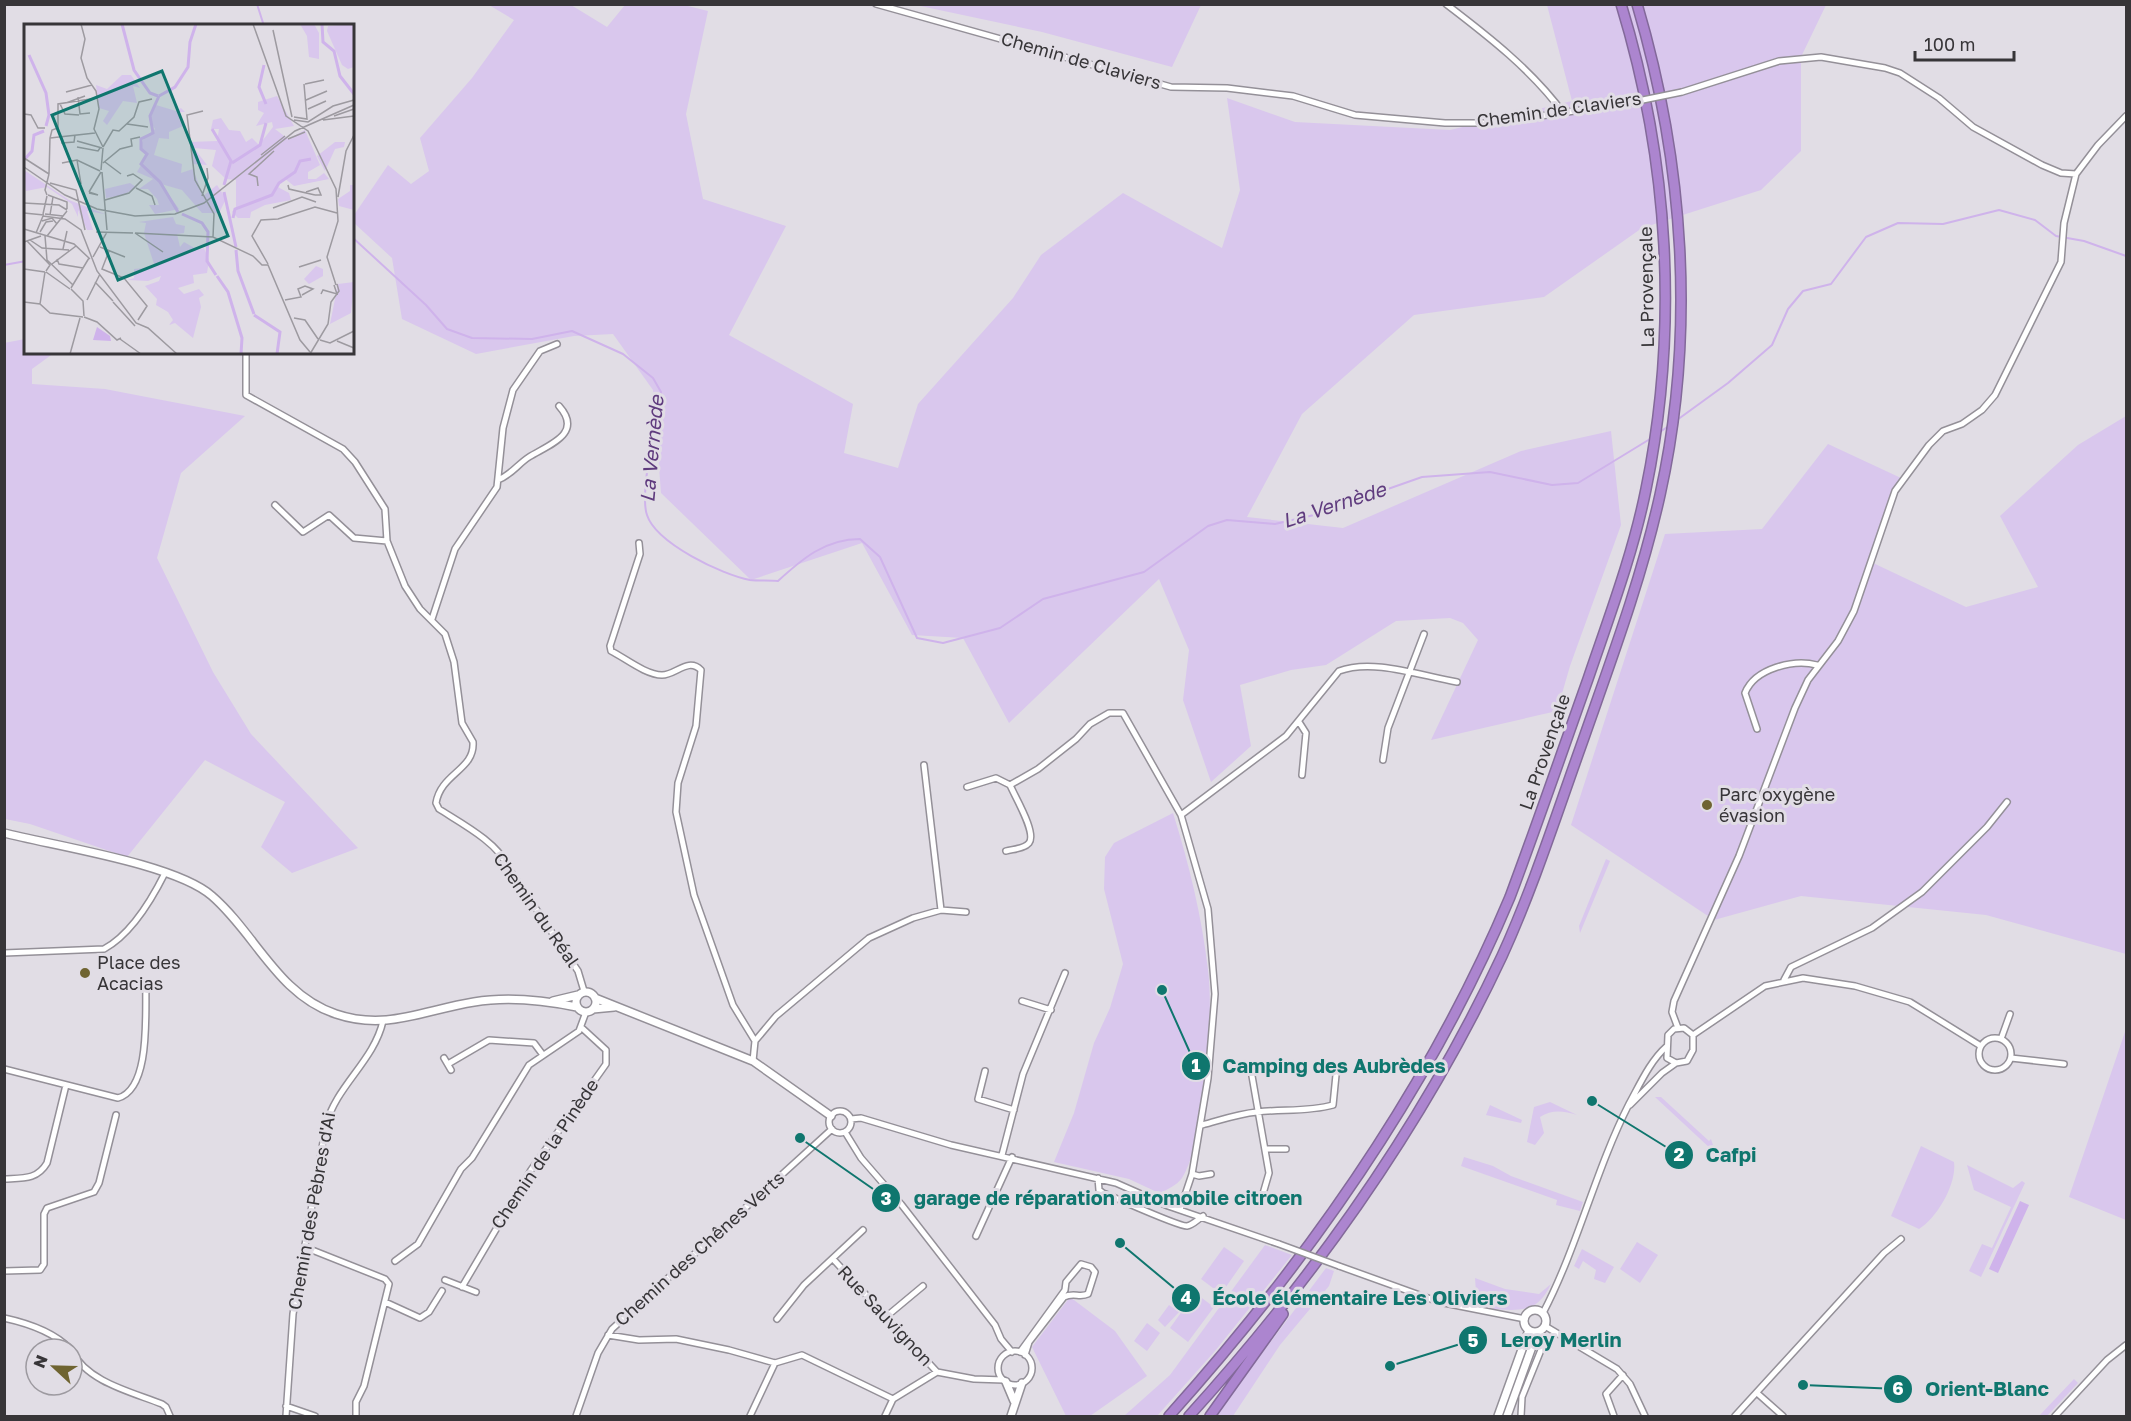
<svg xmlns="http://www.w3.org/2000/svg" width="2131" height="1421" font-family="'Golos Text',sans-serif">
<rect width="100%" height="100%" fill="#e1dde5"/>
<!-- green -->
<path fill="#d9c7ed" d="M911,4H1201V5L1172,67L1042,32Z
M489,5H571L607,27L625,5H684L708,11L686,114L703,199L786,226L729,335L853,404L844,453L898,468L918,404L1013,298L1041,255L1123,193L1222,248L1240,190L1227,98L1295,122L1450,130L1572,101L1547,5H1826L1801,57V151L1761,190L1642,228L1544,297L1414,315L1302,414L1247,517L1343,528L1521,451L1611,431L1621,525L1570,666L1557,711L1431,740L1478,640L1463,623L1450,618L1396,621L1326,665L1291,670L1240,685L1251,746L1211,782L1183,700L1189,650L1159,579L1009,723L963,638L912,635L862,543L751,580L661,493L653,390L613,334L574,336L476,354L402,319L392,258L353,222L352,218L388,165L411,184L429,171L420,138L472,78L514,20Z
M25,339L26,352L54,353L32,369V384L105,389L245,416L181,473L157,558L213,672L251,734L358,848L292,873L261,847L285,802L205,760L127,857L30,824L5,819L4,343Z
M2126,416V954L1986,915L1801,896L1714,920L1571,825L1665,534L1762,529L1828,444L1901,478L1871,562L1966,607L2038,587L2000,516L2078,445Z
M1173,813C1189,864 1202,917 1208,970C1214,1015 1206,1141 1182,1178C1177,1185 1167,1190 1159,1193L1129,1179L1054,1162L1074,1113L1094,1043L1110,1008L1123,964L1104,889L1105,857L1114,843Z
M1606,859L1610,861L1580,933L1579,926Z
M2126,1029V1220L2069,1197Z
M1655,1097H1661L1709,1141L1711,1139L1714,1148L1712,1150Z
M1550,1102L1577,1115C1564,1111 1552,1109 1540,1117L1544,1133L1535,1145L1527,1142L1534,1107Z
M1490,1105L1522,1120L1521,1123L1486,1115Z
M1921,1146L1954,1162C1957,1184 1937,1218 1919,1229L1891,1216Z
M1464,1157L1493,1166L1511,1176L1583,1202L1580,1211L1556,1205L1557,1200L1461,1166Z
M1967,1165L2013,1188L2022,1181L2025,1183L1981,1277L1969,1271L1982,1244L1992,1248L2011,1207L1974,1190Z
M1637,1242L1658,1255L1640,1283L1620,1269Z
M1265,1245L1292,1255L1215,1351L1157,1416H1124L1170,1375Z
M1224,1247L1244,1261L1221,1294L1201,1279Z
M1582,1249L1614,1267L1605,1283L1594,1279L1596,1270L1583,1261L1579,1269L1574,1266Z
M1326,1268L1334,1271L1329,1286L1280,1345L1233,1416H1215Z
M1475,1278L1505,1289L1539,1294L1551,1284C1538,1312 1522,1311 1493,1309L1476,1292Z
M1195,1293L1214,1307L1188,1342L1170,1328Z
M1070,1297L1115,1331L1147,1376L1090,1416H1066L1032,1347Z
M1169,1305L1179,1312L1165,1327L1158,1320Z
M1147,1323L1160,1333L1147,1351L1134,1341Z
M2074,1379L2078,1383L2047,1416H2039Z"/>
<!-- water -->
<path fill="#cfb3eb" d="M2020,1201L2029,1205L1998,1273L1989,1269Z"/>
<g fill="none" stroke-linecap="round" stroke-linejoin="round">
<!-- stream -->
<path stroke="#cfb3eb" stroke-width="2" d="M257,4L264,26
M352,237L426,305L447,329L472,338L532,339L572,331L623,354L653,378L661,392C657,418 639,493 647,515C656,543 722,575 750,580C759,581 769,580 778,581C802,559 825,539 860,539L880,557L917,638L943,643L1000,628L1043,599L1144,572L1208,526L1227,520L1275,524L1314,515L1422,477L1490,472L1552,485L1578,483L1650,439
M4,265L26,261
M1677,420L1728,383L1772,345L1788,309L1803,291L1831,284L1866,237L1898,223L1943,224L1999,210L2035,220L2056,236L2084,241L2126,256
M1660,432L1670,425"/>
<!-- minor casing -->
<g stroke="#949098" stroke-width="8">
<path id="minor" d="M876,4L1171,87L1227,88L1293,96L1355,115L1445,123H1493L1628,103
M1446,4C1488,36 1533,71 1564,114
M1682,92L1779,61L1821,57L1885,68L1900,73L1939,98L1973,127L2042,165L2061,173L2076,174
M246,352V395L343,449L355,462L385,509L387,541L405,586L420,609L445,634L454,662L462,723L473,742C475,770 441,773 436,803L439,809C459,822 499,843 507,866L578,971L584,991
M498,480C511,475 518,464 529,457C548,445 584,434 559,406
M275,505L303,532L329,515L354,538L387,541
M639,543L640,554L610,646L611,651C625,658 646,675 662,675C676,675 688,657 701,670L696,726L678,783L676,812L694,895L733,1005L755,1041L753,1061
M432,619L455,549L497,487L503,428L513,390L540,351L557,344
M1299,722L1306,733L1302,775
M1757,729L1745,693C1755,668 1794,659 1817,665
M1383,760L1388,728L1424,634
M924,765L941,910
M967,787L996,778L1010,785
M1181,815L1286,736L1339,671C1373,658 1421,676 1457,682
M1006,851C1013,849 1024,849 1029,843C1037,833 1015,797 1010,785L1038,769L1076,739L1090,724L1109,713H1123L1181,815L1208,909L1215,994L1208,1078L1192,1174L1180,1210
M4,953L104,949C130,935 152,899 165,873
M1784,980L1791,967L1872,928L1922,892L1987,827L2007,802
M1022,1001L1051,1010
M1678,1028L1672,1012L1674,1001L1739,856L1795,708L1808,680L1838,641L1854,611L1895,491L1929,445L1943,431L1962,424L1982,410L1995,395L2061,262L2064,223L2076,174L2098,145L2126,116
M1684,1028L1693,1035V1050L1687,1061L1676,1063L1667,1058L1668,1035L1674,1029Z
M1693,1035L1765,986L1803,978L1855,986L1910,1002L1981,1046
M1979 1054a16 16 0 1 1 32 0a16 16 0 1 1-32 0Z
M2001,1039L2010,1014
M755,1041L776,1016L869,938L913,918L941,910L966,912
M444,1058L451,1070
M2011,1058L2064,1064
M448,1064L489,1040L534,1043L543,1055
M4,1069L118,1098C151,1089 145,1013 146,985
M985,1071L978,1099L1014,1110
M1252,1076L1269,1173L1260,1204
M1630,1105L1662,1073L1676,1063
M829 1122a11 11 0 1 1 22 0a11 11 0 1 1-22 0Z
M851,1119L861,1118L951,1145L1116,1183L1168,1206L1279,1244
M1202,1125C1221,1120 1237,1114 1257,1112C1283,1109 1308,1112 1333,1105L1336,1075L1340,1067
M845,1132L861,1158L901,1204L995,1325L1001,1339L1012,1352
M1266,1149H1286
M1002,1155L1023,1074L1065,973
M1192,1174L1199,1176L1211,1174
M1098,1178L1099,1190L1103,1193C1117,1198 1179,1227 1187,1226C1193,1225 1197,1220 1203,1216
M4,1179C23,1178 37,1180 47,1163L66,1085
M976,1236L1012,1157
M307,1248L385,1279L389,1284L364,1386L356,1402V1416
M833,1259L937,1372
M395,1261L418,1244L461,1169L472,1158L529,1065L579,1031L586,1012
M1339,1266L1439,1302L1525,1319
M4,1271L40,1270L44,1264V1214L47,1208L94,1192L99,1183L116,1115
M445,1280L476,1292
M462,1287L531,1170L606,1064V1050L582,1028
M385,1302L420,1318L429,1312L442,1291
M1543,1313C1578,1246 1595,1171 1629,1104C1640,1084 1650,1061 1667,1046
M887,1316L923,1286
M4,1318C27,1323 54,1332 70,1349
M777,1319L804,1285L863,1230
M1545,1326L1617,1369L1630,1384L1645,1416
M608,1335L639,1340L676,1339L729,1350L775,1363L802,1355L893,1399
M72,1351C87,1382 132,1392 162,1404L166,1407L170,1416
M998 1368a17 17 0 1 1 34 0a17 17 0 1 1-34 0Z
M1020,1352L1065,1290L1066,1282L1081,1264L1091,1267L1095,1272L1088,1294C1080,1298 1073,1292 1064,1297L1029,1342L1025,1355
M1757,1393L1783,1416
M893,1399L937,1372L974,1379L1004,1380
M286,1406L315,1416
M286,1416L293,1314L326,1125C336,1086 374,1061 383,1021
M576,1416L598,1353L612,1329L832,1129
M750,1416L775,1363
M885,1416L893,1399
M1521,1416L1522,1397L1543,1345
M1614,1416L1606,1394L1623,1375
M1735,1416L1884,1253L1901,1239
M2055,1416L2107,1360L2126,1345"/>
</g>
<!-- tertiary casing -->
<g stroke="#949098" stroke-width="10">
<path id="tertiary" d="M4,833C55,846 176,864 212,896C255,933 278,995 336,1014C386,1031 424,1010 474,1002C508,996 543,1000 577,1007
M576 1002a10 10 0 1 1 20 0a10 10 0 1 1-20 0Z
M595,998L753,1061L831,1116
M553,1001L578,995
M593,1009L614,1007
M1524 1321a11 11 0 1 1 22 0a11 11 0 1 1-22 0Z
M1006,1382L1014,1401
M1011,1416L1022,1383
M1498,1416L1529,1330
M1507,1416L1537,1333"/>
</g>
<!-- motorway casing -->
<g stroke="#83699a" stroke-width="12">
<path id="motorway" d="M1169,1416C1308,1261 1429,1090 1510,897C1537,825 1562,752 1588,679C1609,617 1633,554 1646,489C1679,328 1669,161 1621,4
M1189,1416C1313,1279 1423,1125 1502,956C1533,888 1556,816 1581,746C1610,663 1641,581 1660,495C1696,333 1684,163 1637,4
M1210,1416L1283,1314"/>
</g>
<!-- minor -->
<use href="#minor" stroke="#fff" stroke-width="5"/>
<!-- tertiary -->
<use href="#tertiary" stroke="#fff" stroke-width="7"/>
<!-- motorway -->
<use href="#motorway" stroke="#ac85cf" stroke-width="9"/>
<!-- minor-bridge casing -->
<g stroke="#949098" stroke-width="8" stroke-linecap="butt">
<path id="minor-bridge" d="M1628,103L1682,92
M1279,1244L1339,1266"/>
</g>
<!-- minor-bridge -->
<use href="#minor-bridge" stroke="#fff" stroke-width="5"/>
</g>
<!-- markers -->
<g fill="#6f6431" stroke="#e1dde5" stroke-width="2">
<circle cx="1707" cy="805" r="6"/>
<circle cx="85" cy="973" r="6"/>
</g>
<g text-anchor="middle" stroke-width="6" stroke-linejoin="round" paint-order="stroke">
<!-- street labels -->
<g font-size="18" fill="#373538" stroke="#e1dde5">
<text transform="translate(1081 61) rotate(16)" y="6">Chemin de Claviers</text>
<text transform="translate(1559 110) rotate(-8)" y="6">Chemin de Claviers</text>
<text transform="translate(1647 287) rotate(-91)" y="6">La Provençale</text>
<text transform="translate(1545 752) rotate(-71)" y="6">La Provençale</text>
<text transform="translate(536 910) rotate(55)" y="6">Chemin du Réal</text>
<text transform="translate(545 1154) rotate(-56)" y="6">Chemin de la Pinède</text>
<text transform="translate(312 1211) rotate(-80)" y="6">Chemin des Pèbres d'Ai</text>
<text transform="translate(700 1249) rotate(-42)" y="6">Chemin des Chênes Verts</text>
<text transform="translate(885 1316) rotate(47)" y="6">Rue Sauvignon</text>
</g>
<!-- poi labels -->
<g font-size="18" fill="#373538" stroke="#e1dde5" text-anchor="start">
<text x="1719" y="801">Parc oxygène<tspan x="1719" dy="21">évasion</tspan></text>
<text x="97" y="969">Place des<tspan x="97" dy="21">Acacias</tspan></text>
</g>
<!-- water labels -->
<g font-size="20" font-style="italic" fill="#5f3b7e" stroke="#e1dde5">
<text transform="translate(652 449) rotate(-85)" y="7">La Vernède</text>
<text transform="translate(1334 505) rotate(-18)" y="7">La Vernède</text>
</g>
</g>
<!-- overview -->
<g transform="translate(24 24)">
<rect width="330" height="330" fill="#e1dde5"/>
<path d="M276,0H290L295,9V35L285,33L283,12ZM330,0V43L324,45L318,41L303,7L304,2ZM98,51H107L116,64L109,62L113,79L99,77L83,101L79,97L85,87L75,84L72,61L83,65ZM253,72L270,102L251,105L264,115L281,106L296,141L284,148V155H292L300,149L305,155L270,162L260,154L252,162L265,169L267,176L241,181L227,188L226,194H214L208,188L212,183V156L202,155L188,142L192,126L170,124L183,141L169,140L166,118L193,117L195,105H187L189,96L197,94L205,106L216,107L222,118L228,114L235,121L249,103L248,98L232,102L240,89L234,86V78ZM132,81L152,87L157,84L161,88H156L155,95L159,102L145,108V115L135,114L130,131L158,140L157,149L169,145L179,172L193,161L202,175L195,189H178L158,166L137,160L155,185L131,190L125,181H135L133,175L124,165H115L129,155L113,148L123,131L116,123L120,114L131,105L125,95ZM311,118H321L320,123L311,125L301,147L293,132ZM0,146L45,176L81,190L63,187L69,206H63L54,186V193L48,180L23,163L2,167ZM106,159L112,163L100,171L82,174L81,165ZM326,161H330V186L315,182L314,175L326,167ZM149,193L152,200L161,202L160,209L153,210L156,223L160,218L174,226L180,224L185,236L183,249L169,251L170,259L154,264L160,270L175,265L180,271L175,274L177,283L169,314L151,299L145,301L149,296L144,288L132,281L133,275L121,262L135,257L137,252L124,257L104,256L110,254V245L131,243L120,209L122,199L115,198ZM292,242L299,245V252L285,260L280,255ZM330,258L327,289L306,300L314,260Z" fill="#d9c7ed"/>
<path d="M73,303L86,312L87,317L69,316Z" fill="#cfb3eb"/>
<path fill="none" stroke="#cfb3eb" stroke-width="3" d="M98,0L110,46L126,69L134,72M298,0L299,18L310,27L316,52L330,70M5,31L22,69L25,91L22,102M240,41L235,63L242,80M135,72L126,92L129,109L117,115V125L123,130L117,140L136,158L154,188M135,72L151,63L164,43L166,18L172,0M188,105L207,137L200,161M0,136L8,127L10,111L20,107M208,139L236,121L242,99M200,168L212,223M158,190L178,199L184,208L183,237L192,251M209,194L211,185L248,171L255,159L271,148L276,137L287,135M212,226L214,247L230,290M193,252L204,268L218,314L217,330M230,291L256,308L253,330"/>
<path fill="none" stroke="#9d9aa0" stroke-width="1.5" d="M57,0L61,15L57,34L63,54L72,67L75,85L70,105L79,123M229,0L262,92L284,107L312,165L314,197L303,233L312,261M249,6L268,93M281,60L300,56M42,68L68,61M54,73L56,90L66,89M282,76L303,67M42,79L61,72M36,80L41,90L55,91M284,85L302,77M179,87L163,91L171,156L190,190L189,213M0,90L7,91L14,104H21M310,92L330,85M270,93L283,95L280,60M270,96L284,98L309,82L330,76M299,96L330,92M103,100L124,103M38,113V119L50,118L51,111M26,114L71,109M264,115L281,108M53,117L78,124M53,123L74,127L76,124M79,123L89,106L95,107L110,93L115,78L128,75M237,131L261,112M0,134L25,150M53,136L57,160M81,138L97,150M38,139L53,136L76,147M79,139L96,125L108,122L107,115L116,113M0,143L41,171L73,185L111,192L151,190L180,179L271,107L330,81M77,146L79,124M78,148L83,206M25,150L26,114L28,106L34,104V80L73,74M26,159L52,166L61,206M264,161L265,165L291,171M234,162L233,153L225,150L250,127M112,164L128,172L131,181M65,168L77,148M282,168L294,164L297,171H291M65,169L74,171L65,168M23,171L21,166L25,150M24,171L43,178V185M178,172L184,154L183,144M314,173L322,127L330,111M81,176L105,169L118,156L109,150L103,152M0,179L35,181L43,186M249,184L278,173L292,178M0,189L20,191M19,190L23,172M21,190L39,192M26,191L29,173M19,192L41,195L57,206L73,247L112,299L124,304L153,330M18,197L28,194L33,200M0,205L50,220L66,235M16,208L22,198L29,197M72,208L109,209M12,209L19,192M111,209L189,213L229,232L238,241H244L276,316L286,328M111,209L139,228M21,212L23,236L49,261M23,212L43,187M6,216L18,224L45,226M3,217L26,241L22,247M0,218L17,212M76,223L101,233M39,225L43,207M85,227L78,245L100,254L123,282L114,296M69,233L83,208M33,235L35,240L59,244M28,240L52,222M244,240L228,212L237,196L254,195L291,183L313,189M275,243L297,236M0,245L21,248M22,248L46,265M71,258L89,277M47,264L65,234M47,265L59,277L60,292M297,270L299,266L313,270L310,261M63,276L76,250M261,276L277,273L274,265L281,262L289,265L278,271M0,278L16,280L26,289L59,293M89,278L111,302M16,280L21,248M60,293L73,298L93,316L97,314M270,294L281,296L294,315M96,315L117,330M296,316L306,319L330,307M313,317L330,324M46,330L56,294M286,330L304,300L307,278L315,267L313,260"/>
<path fill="#0f766e" fill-opacity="0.15" stroke="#0f766e" stroke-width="3" d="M138,47L204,212L94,256L28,91Z"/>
<rect width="330" height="330" fill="none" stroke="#373538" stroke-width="3"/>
</g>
<!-- callouts -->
<path fill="none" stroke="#0f766e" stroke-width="2" d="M1162 990L1196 1066M1592 1101L1679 1155M800 1138L886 1198M1120 1243L1186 1298M1390 1366L1473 1340M1803 1385L1898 1389"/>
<g fill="#0f766e" stroke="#e1dde5" stroke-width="2">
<circle cx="1162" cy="990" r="6"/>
<circle cx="1592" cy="1101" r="6"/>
<circle cx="800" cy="1138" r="6"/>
<circle cx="1120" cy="1243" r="6"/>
<circle cx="1390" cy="1366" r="6"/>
<circle cx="1803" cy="1385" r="6"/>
<circle cx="1196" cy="1066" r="15"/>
<circle cx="1679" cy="1155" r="15"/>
<circle cx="886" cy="1198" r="15"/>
<circle cx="1186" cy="1298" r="15"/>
<circle cx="1473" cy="1340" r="15"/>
<circle cx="1898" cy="1389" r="15"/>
</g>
<g font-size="18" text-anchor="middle" font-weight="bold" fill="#fff">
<text x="1196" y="1072">1</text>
<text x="1679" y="1161">2</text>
<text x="886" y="1205">3</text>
<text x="1186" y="1304">4</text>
<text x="1473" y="1347">5</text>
<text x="1898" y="1395">6</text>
</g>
<g font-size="20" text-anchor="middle" font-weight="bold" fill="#0f766e" stroke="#e1dde5" stroke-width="6" stroke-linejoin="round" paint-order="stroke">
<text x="1334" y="1073">Camping des Aubrèdes</text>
<text x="1731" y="1162">Cafpi</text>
<text x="1108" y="1205">garage de réparation automobile citroen</text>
<text x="1360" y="1305">École élémentaire Les Oliviers</text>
<text x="1561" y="1347">Leroy Merlin</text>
<text x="1987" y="1396">Orient-Blanc</text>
</g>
<!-- border -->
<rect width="2131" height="1421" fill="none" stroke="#373538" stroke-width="12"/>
<!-- north arrow -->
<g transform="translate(54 1367) rotate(292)"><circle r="28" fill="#e1dde5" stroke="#9d9aa0" stroke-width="1.5"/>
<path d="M0-4.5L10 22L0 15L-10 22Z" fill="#6f6431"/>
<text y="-9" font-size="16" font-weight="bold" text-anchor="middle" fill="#373538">N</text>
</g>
<!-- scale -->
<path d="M1915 51v9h99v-9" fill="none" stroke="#373538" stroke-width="3"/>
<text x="1924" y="51" font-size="18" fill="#373538" stroke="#e1dde5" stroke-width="4.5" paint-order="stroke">100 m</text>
</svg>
